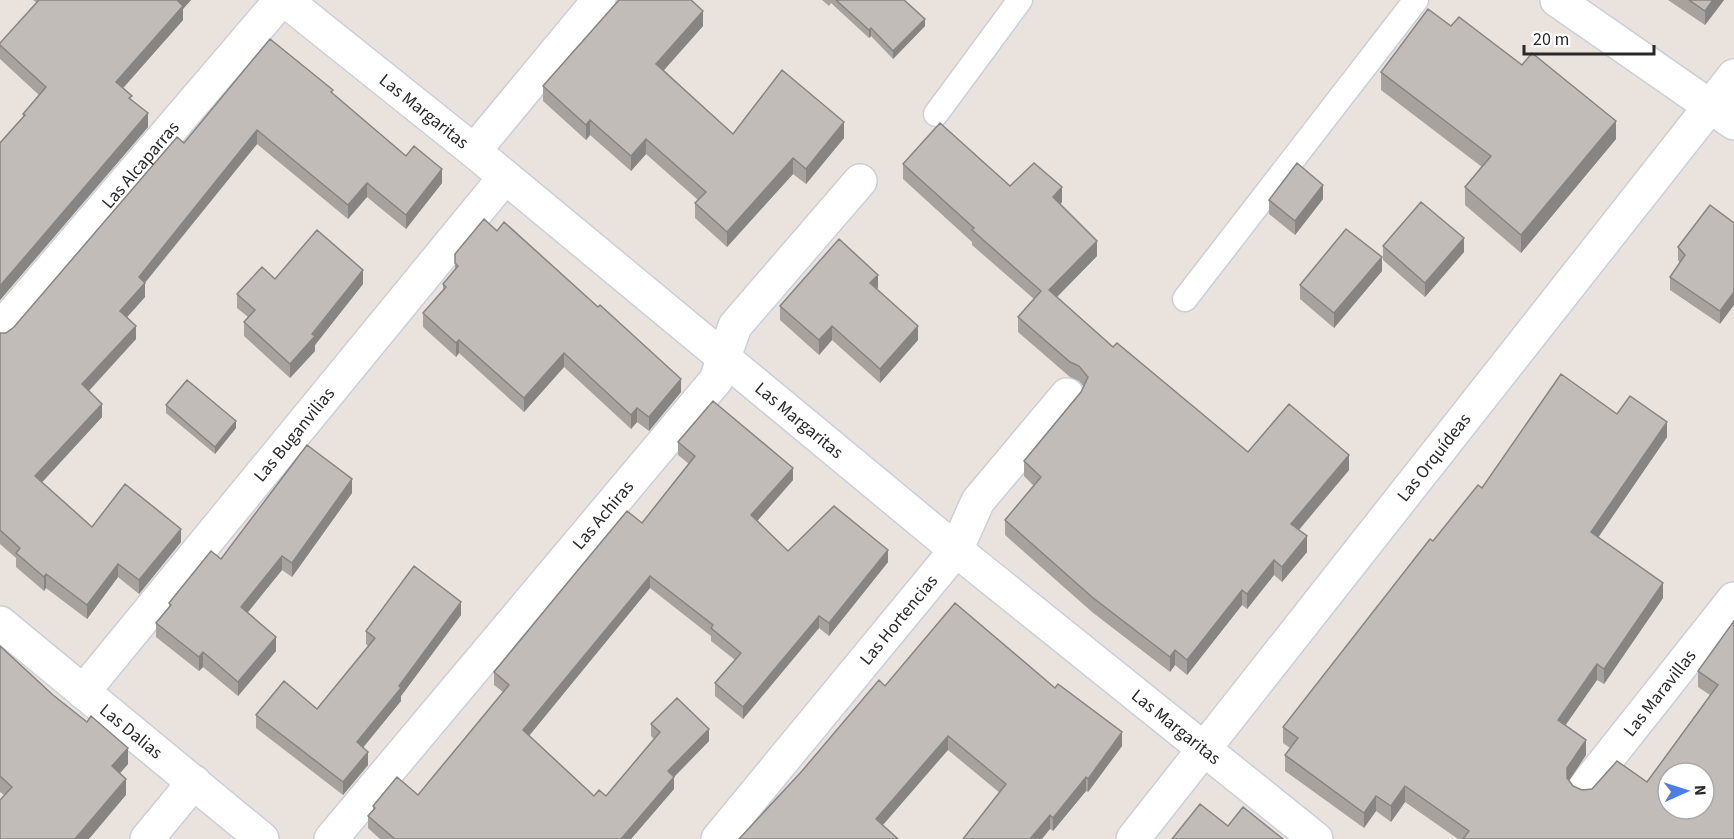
<svg xmlns="http://www.w3.org/2000/svg" width="1734" height="839" font-family="'Source Sans 3',sans-serif">
<rect width="100%" height="100%" fill="#eae2dc"/>
<g fill="none" stroke-linecap="round" stroke-linejoin="round">
<!-- lane casing -->
<g stroke="#cacfd9" stroke-width="27">
<path id="lane" d="M936,114L1020,0
M1185,299L1416,0"/>
</g>
<!-- street casing -->
<g stroke="#cacfd9" stroke-width="36">
<g id="street">
<path d="M1557,0L1734,123"/>
<path d="M474,151L599,0"/>
<path id="s1" d="M0,329L281,0"/>
<path id="s2" d="M0,623L262,839"/>
<path id="s3" d="M83,692L505,177"/>
<path id="s4" d="M1585,787L1734,599"/>
<path d="M147,839L194,782"/>
<path id="s5" d="M331,839L716,380L735,326L860,181"/>
<path id="s6" d="M718,839L956,550L978,501L1067,395"/>
<path id="s7" d="M1133,839L1734,76"/>
</g>
</g>
<!-- secondary casing -->
<g stroke="#cacfd9" stroke-width="36">
<g id="secondary">
<path id="s8" d="M285,0L474,151L956,550L1316,839"/>
</g>
</g>
<!-- lane -->
<use href="#lane" stroke="#fff" stroke-width="24"/>
<!-- street -->
<use href="#street" stroke="#fff" stroke-width="33"/>
<!-- secondary -->
<use href="#secondary" stroke="#fff" stroke-width="33"/>
</g>
<!-- wall -->
<path fill="#a7a29e" d="M33,0H191L183,9V20L123,88L132,100L148,127L0,300V143L23,118V114L39,95L0,59V43L37,3Z
M822,0H904L925,26L893,59L871,36L869,38L831,3L829,6Z
M1668,0H1724L1705,25Z
M703,26L664,70L733,134L844,138L806,184L793,174L727,247L695,218V203L698,200L646,154L631,171L590,135L586,140L543,101V86Z
M1451,26L1616,139L1521,253L1465,205V187L1482,167L1381,90V72Z
M333,94L406,156L442,183L406,229L367,197L348,219L257,144L145,283V297L127,317L136,339L89,391L102,417L42,482L92,527L181,542L139,594L118,577L87,619L46,588L44,591L16,567V558L0,544V333H6L14,327L184,143Z
M903,164L1010,186L1062,202L1060,204L1097,256L1057,297L1113,347L1248,452L1349,470L1299,530L1307,552L1282,582L1274,575L1247,609L1242,605L1187,675L1175,665L1170,672L1092,612L1005,535V520L1034,486L1024,476V461L1081,392L1084,387L1079,381L1070,377L1018,332V317L1034,299L972,245V242L903,179Z
M1323,199L1295,235L1269,214V200Z
M1734,223L1720,324L1670,290V277L1680,263L1678,260V247Z
M1383,246L1464,252L1425,297L1383,260Z
M455,254L681,392L649,431L637,422L631,429L564,367L524,412L459,353L456,357L423,327V313L443,292V284L455,270Z
M1382,271L1334,328L1300,299V285Z
M275,279L363,284L315,345V351L290,378L244,336V322L248,317L237,308V294Z
M877,289L918,340L880,383L832,340L819,355L780,320V306Z
M166,405L236,428L215,454L166,413Z
M1617,414L1667,437L1598,537L1663,598L1604,684L1597,680L1565,725L1586,755L1569,780L1573,786L1582,790L1647,782L1710,695L1698,687V671L1734,621V839H1458L1405,802L1391,822L1376,811L1364,828L1285,771V755L1290,748L1283,743V727L1433,541L1482,488Z
M678,442L793,480L757,521L788,551L888,562L829,636L819,628L743,719L715,696V683L735,660L711,641V636L650,588L529,736L594,796H606L654,739L651,736V724L709,741L674,777V789L631,839H380L368,828V816L373,810V806L418,795L503,692L494,685V672L642,523L689,464L678,455Z
M352,493L292,577L282,570L247,612L276,651L238,696L203,667L199,671L156,637V623L169,608V603L221,559Z
M461,615L401,696V701L363,747L368,765L343,795L256,728V715L317,709L368,646L366,644V631Z
M0,646L128,764L120,773L126,795H4L0,792Z
M885,686L1122,746L1088,792L1086,791L1053,831L1000,793L948,750L739,839Z"/>
<!-- shaded-wall -->
<path fill="#888481" d="M179,0H191L183,9V20L116,96V82Z
M1713,0H1724L1705,25V11Z
M703,11V26L656,79V64Z
M925,19V26L893,59V51Z
M871,28V36L869,38V30Z
M148,113V127L0,300V286Z
M590,120V135L586,140V125Z
M1616,121V139L1521,253V235Z
M844,122V138L806,184V169Z
M257,130V144L142,286L145,283V297L120,325V311L139,277Z
M646,139V154L631,171V156Z
M793,158V174L727,247V232Z
M442,169V183L406,229V215Z
M367,183V197L348,219V205Z
M1323,185V199L1295,235V221Z
M1062,187V202L1053,212V197Z
M1464,238V252L1425,297V283Z
M1097,241V256L1049,305V290Z
M1382,257V271L1334,328V313Z
M363,270V284L315,345V351L290,378V364Z
M878,275V289L870,283Z
M1734,292V305L1720,324V311Z
M136,326V339L82,398V384Z
M832,326V340L819,355V340Z
M918,326V340L880,383V369Z
M459,340V353L456,357V343Z
M564,353V367L524,412V398Z
M681,379V392L649,431V417Z
M102,404V417L35,490V476Z
M637,408V422L631,429V415Z
M236,421V428L215,454V447Z
M1667,422V437L1591,548V532Z
M1349,455V470L1291,539V524Z
M793,468V480L751,528V515Z
M352,479V493L292,577V563Z
M181,529V542L139,594V580Z
M1307,536V552L1282,582V567Z
M888,550V562L829,636V623Z
M282,556V570L241,621V607Z
M1274,560V575L1247,609V594Z
M118,564V577L87,619V605Z
M46,574V588L44,591V577Z
M650,576V588L523,743V730Z
M1663,583V598L1604,684V669Z
M1242,590V605L1187,675V660Z
M461,602V615L401,696V701L357,755V742Z
M819,616V628L743,719V707Z
M276,637V651L238,696V682Z
M1175,650V665L1170,672V657Z
M203,652V667L199,671V657Z
M1597,664V680L1558,736V720Z
M709,729V741L674,777V789L631,839H621L668,771Z
M1122,732V746L1088,792V779Z
M948,736V750L876,833V819Z
M1586,740V755L1567,784V768Z
M128,748V764L112,782V766Z
M368,752V765L343,795V782Z
M1086,777V791L1053,831V818Z
M126,779V795L89,839H75Z
M1405,786V802L1391,822V806Z
M1376,796V811L1364,828V813Z
M1050,815V829L1042,839H1030Z"/>
<!-- building -->
<path fill="#c2bcb8" stroke="#888481" stroke-width="1.5" fill-rule="evenodd" d="M39,0H179L178,1L183,6L116,82L132,96L129,98L148,113L0,286V143L25,115L23,114L46,87L0,45V43Z
M619,0H691L703,11L656,64L733,134L782,70L844,122L806,169L793,158L727,232L695,203L706,192L646,139L631,156L590,120L586,125L543,86Z
M836,0H904L925,19L893,51L871,28L869,30Z
M1689,0H1713L1705,11Z
M1428,9L1451,26L1459,17L1522,65L1532,53L1616,121L1521,235L1465,187L1491,156L1381,72Z
M270,39L333,90L331,92L406,156L414,146L442,169L406,215L367,183L348,205L257,130L139,277L145,283L120,311L136,326L82,384L102,404L35,476L92,527L125,484L181,529L139,580L118,564L87,605L46,574L44,577L16,553L20,548L0,530V333H6L14,327L177,137L184,143Z
M940,123L1010,186L1034,163L1062,187L1053,197L1097,241L1049,290L1113,347L1117,343L1248,452L1289,404L1349,455L1291,524L1307,536L1282,567L1274,560L1247,594L1242,590L1187,660L1175,650L1170,657L1092,597L1005,520L1041,477L1024,461L1081,392L1088,377L1079,366L1070,362L1018,317L1041,291L972,230L974,228L903,164Z
M1297,163L1323,185L1295,221L1269,200Z
M1421,202L1464,238L1425,283L1383,246Z
M1710,205L1734,223V292L1720,311L1670,277L1685,255L1678,247Z
M484,219L497,231L504,222L598,307L600,305L681,379L649,417L637,408L631,415L564,353L524,398L459,340L456,343L423,313L446,287L443,284L458,266L455,263V254Z
M1346,229L1382,257L1334,313L1300,285Z
M317,230L363,270L312,334L315,336L290,364L244,322L255,310L237,294L262,267L275,279Z
M839,239L878,275L870,283L918,326L880,369L832,326L819,340L780,306Z
M1561,374L1617,414L1630,396L1667,422L1591,532L1663,583L1604,669L1597,664L1558,720L1586,740L1567,768V778L1573,786L1582,790L1592,789L1617,761L1647,782L1718,685L1698,671L1734,621V839H1463L1469,831L1405,786L1391,806L1376,796L1364,813L1285,755L1298,738L1283,727L1430,539L1433,541L1478,485L1482,488ZM1668,773H1704V809H1668Z
M187,380L236,421L215,447L166,405Z
M713,401L793,468L751,515L788,551L834,506L888,550L829,623L819,616L743,707L715,683L741,653L711,628L713,625L650,576L523,730L594,796L599,790L606,796L660,732L651,724L677,698L709,729L668,771L674,777L621,839H395L368,816L375,808L373,806L397,777L418,795L509,685L494,672L564,587L627,511L642,523L695,456L678,442Z
M307,445L352,479L292,563L282,556L241,607L276,637L238,682L203,652L199,657L156,623L171,605L169,603L211,551L221,559Z
M414,566L461,602L399,686L401,688L357,742L368,752L343,782L256,715L284,681L317,709L375,638L366,631Z
M955,603L1055,688L1058,684L1122,732L1088,779L1086,777L1053,818L1050,815L1030,839H963L1006,784L948,736L876,819L898,839H739L802,771L879,680L885,686Z
M0,646L53,695L87,722L91,716L128,748L112,766L126,779L75,839H0V800L12,787L0,776Z
M1200,804L1228,826L1243,807L1283,839H1172Z"/>
<g text-anchor="middle" stroke-width="5" stroke-linejoin="round" paint-order="stroke">
<!-- street labels -->
<g font-size="18" fill="#292929" stroke="#fff">
<text dy="6" stroke="none"><textPath href="#s8" startOffset="178">Las Margaritas</textPath></text>
<text dy="6" stroke="none"><textPath href="#s1" startOffset="216">Las Alcaparras</textPath></text>
<text dy="6" stroke="none"><textPath href="#s8" startOffset="664">Las Margaritas</textPath></text>
<text dy="6" stroke="none"><textPath href="#s3" startOffset="333">Las Buganvilias</textPath></text>
<text dy="6" stroke="none"><textPath href="#s7" startOffset="486">Las Orquídeas</textPath></text>
<text dy="6" stroke="none"><textPath href="#s5" startOffset="423">Las Achiras</textPath></text>
<text dy="6" stroke="none"><textPath href="#s6" startOffset="284">Las Hortencias</textPath></text>
<text dy="6" stroke="none"><textPath href="#s4" startOffset="120">Las Maravillas</textPath></text>
<text dy="6" stroke="none"><textPath href="#s8" startOffset="1150">Las Margaritas</textPath></text>
<text dy="6" stroke="none"><textPath href="#s2" startOffset="170">Las Dalias</textPath></text>
</g>
</g>
<!-- north arrow -->
<g transform="translate(1686 791) rotate(87)"><circle r="28" fill="#ffffff" stroke="#a9a9a9" stroke-width="1.5"/>
<path d="M0-4.5L10 22L0 15L-10 22Z" fill="#4c7ee7"/>
<text y="-9" font-size="16" font-weight="bold" text-anchor="middle" fill="#292929">N</text>
</g>
<!-- scale -->
<path d="M1524 45v9h130v-9" fill="none" stroke="#292929" stroke-width="3"/>
<text x="1533" y="45" font-size="18" fill="#292929" stroke="#ffffff" stroke-width="4.5" paint-order="stroke">20 m</text>
</svg>
